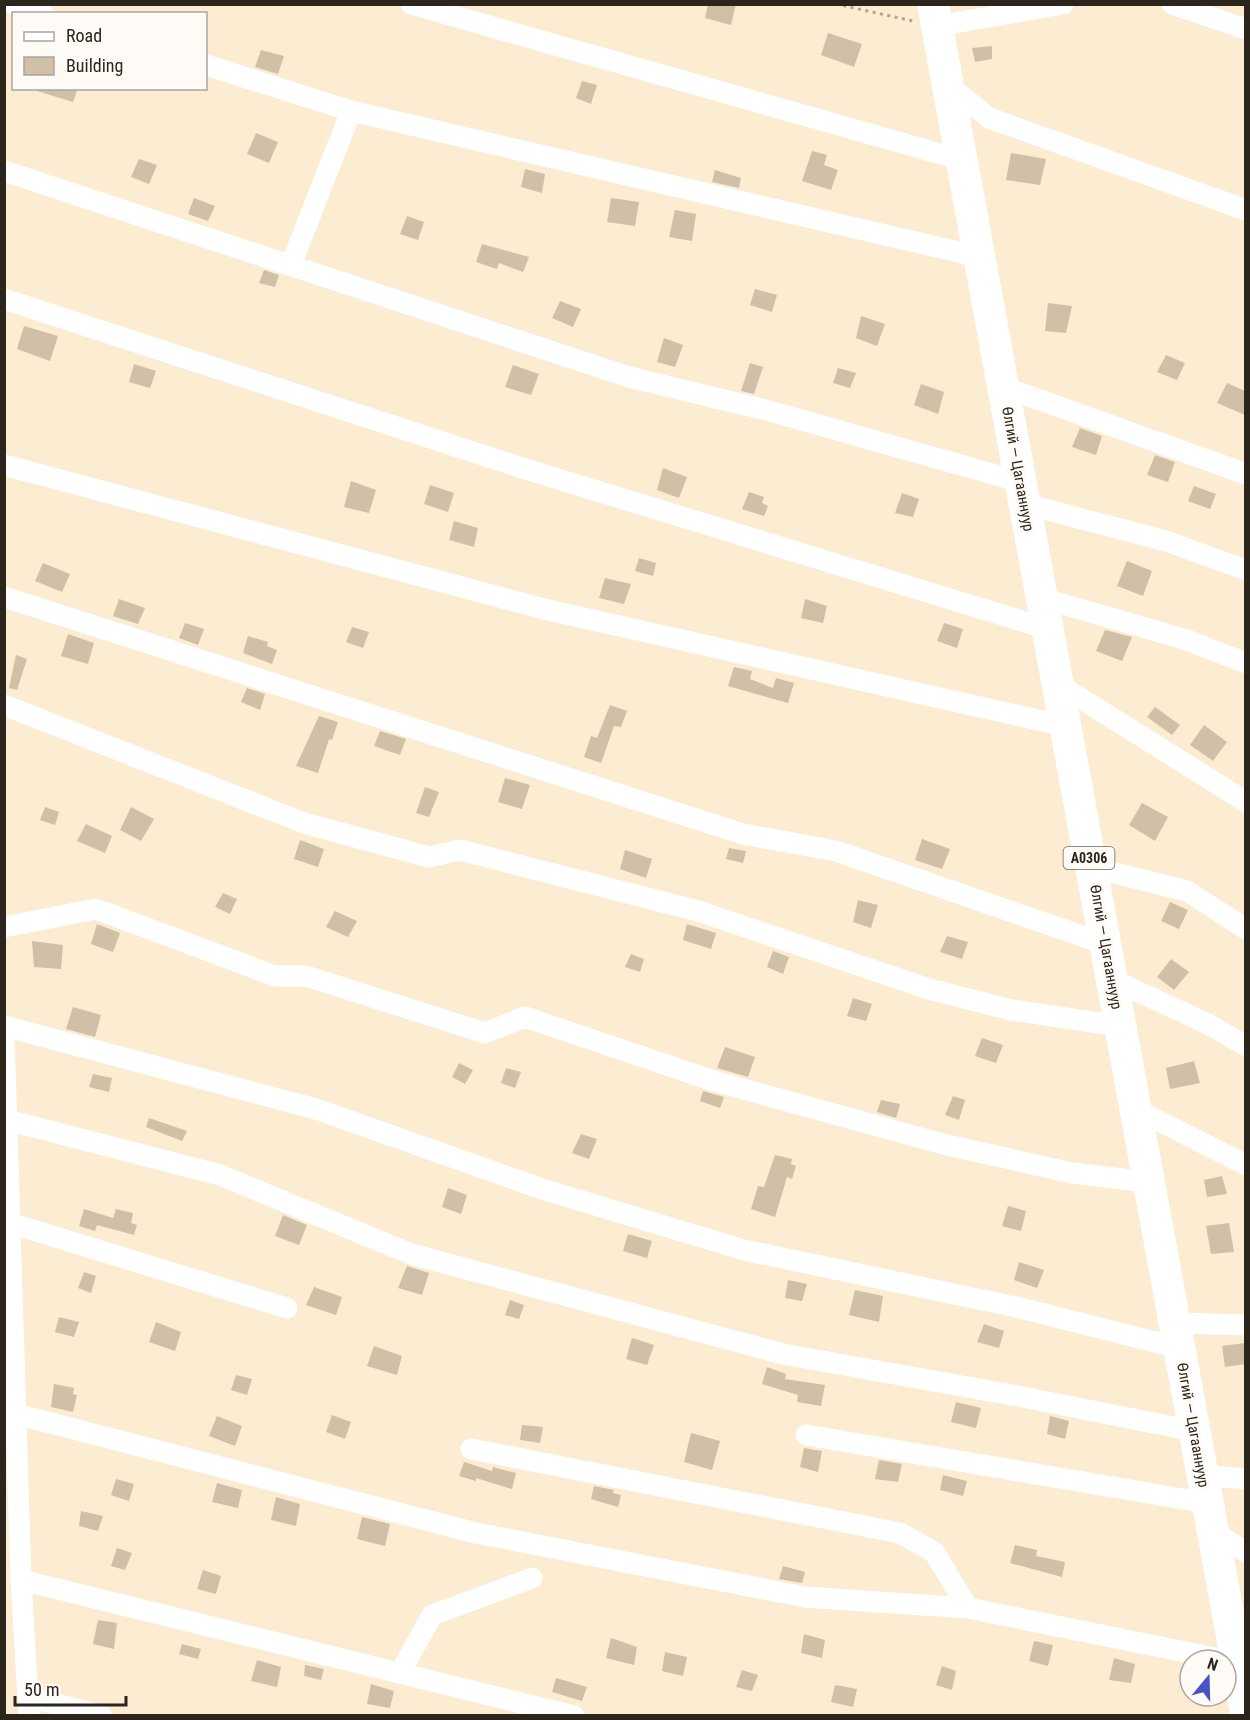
<svg xmlns="http://www.w3.org/2000/svg" width="1250" height="1720" font-family="'Roboto Condensed',sans-serif">
<rect width="100%" height="100%" fill="#fbecd2"/>
<!-- building -->
<path fill="#cfc0a7" d="M708,4H736L731,25L705,18Z
M828,33L862,44L854,67L821,55Z
M992,46V59L975,62L972,48Z
M261,50L284,56L278,74L255,67Z
M582,81L597,85L591,104L576,98Z
M38,88H78L73,102L37,91Z
M256,133L278,142L269,163L247,154Z
M812,151L827,155L824,165L838,170L831,190L802,181Z
M1011,153L1046,159L1040,185L1006,180Z
M139,159L157,165L149,184L131,177Z
M525,169L545,174L542,193L521,187Z
M715,170L741,178L739,188L712,182Z
M194,198L215,206L208,221L188,214Z
M611,198L639,202L635,226L607,222Z
M675,210L696,214L692,241L669,237Z
M407,216L424,222L418,240L400,234Z
M482,244L529,257L523,272L499,263L497,269L476,262Z
M264,270L279,275L275,287L259,283Z
M755,289L777,295L772,312L750,305Z
M560,301L581,309L573,327L552,318Z
M1048,303L1072,306L1066,333L1045,331Z
M861,316L885,324L877,346L856,338Z
M24,326L58,336L50,361L17,349Z
M664,338L683,345L675,367L657,362Z
M1166,355L1185,363L1177,380L1157,372Z
M750,363L763,367L754,394L741,391Z
M134,364L156,371L150,388L129,382Z
M513,365L539,374L531,395L505,387Z
M838,368L856,373L850,388L833,383Z
M1227,383L1245,391V415L1217,403Z
M921,384L944,392L938,414L914,405Z
M1080,428L1102,436L1096,455L1072,447Z
M1155,455L1175,462L1168,482L1147,475Z
M663,468L687,477L679,498L657,490Z
M351,481L376,490L369,513L344,507Z
M430,485L454,493L448,512L424,504Z
M1194,486L1216,494L1210,509L1188,501Z
M749,492L764,497L762,503L768,506L764,516L742,509Z
M902,493L919,499L913,517L895,513Z
M454,521L478,528L474,547L449,540Z
M639,558L656,563L653,576L635,571Z
M1127,561L1152,571L1143,596L1117,586Z
M43,563L70,574L62,592L35,581Z
M605,578L631,584L624,604L599,598Z
M119,599L145,608L138,624L113,616Z
M805,599L827,606L823,623L801,618Z
M185,623L204,629L198,645L179,638Z
M944,623L963,629L957,648L937,641Z
M352,627L369,632L363,648L346,642Z
M1105,630L1132,637L1122,661L1096,651Z
M68,634L94,643L88,664L61,656Z
M248,636L268,642L267,646L277,650L272,664L243,653Z
M16,655L27,659L17,690L9,688Z
M734,667L752,671L750,679L773,688L776,678L794,683L788,703L728,686Z
M247,688L265,694L260,710L241,702Z
M610,705L627,711L621,727L614,726L601,763L584,757L591,736L597,738Z
M1155,707L1180,725L1172,735L1147,717Z
M319,716L338,722L332,740L329,739L318,773L296,766Z
M1204,725L1227,742L1213,761L1190,745Z
M380,731L406,739L400,755L374,746Z
M505,778L530,785L522,809L498,802Z
M425,787L439,792L429,817L416,813Z
M1142,803L1168,817L1155,841L1129,825Z
M45,807L59,812L55,825L40,820Z
M131,807L154,819L141,841L120,830Z
M86,824L112,836L105,853L77,841Z
M922,839L950,849L942,869L915,860Z
M300,840L324,849L318,867L294,859Z
M729,848L746,851L743,863L726,859Z
M625,850L652,859L646,878L620,869Z
M223,893L237,899L230,914L215,907Z
M858,900L878,905L871,928L853,922Z
M1170,902L1188,910L1179,929L1161,921Z
M335,911L357,921L348,937L326,927Z
M97,924L120,933L113,952L91,944Z
M687,924L716,933L711,949L683,940Z
M947,936L968,942L962,959L940,952Z
M32,941L63,945L61,969L34,967Z
M773,951L789,957L783,974L767,967Z
M631,954L644,959L640,972L625,967Z
M1171,959L1189,972L1174,990L1157,977Z
M853,998L872,1004L866,1021L847,1016Z
M73,1007L101,1015L95,1037L66,1029Z
M982,1038L1003,1045L996,1063L975,1056Z
M725,1047L755,1057L748,1077L717,1068Z
M1194,1061L1200,1083L1170,1089L1166,1068Z
M459,1063L473,1070L465,1084L452,1077Z
M506,1068L521,1072L515,1088L501,1083Z
M93,1074L112,1078L109,1092L89,1087Z
M703,1091L724,1097L720,1108L700,1101Z
M953,1096L965,1100L959,1120L945,1115Z
M881,1100L900,1104L896,1118L877,1112Z
M149,1118L187,1131L182,1141L146,1127Z
M581,1134L597,1139L589,1159L572,1153Z
M775,1155L792,1159L791,1164L796,1166L792,1179L787,1177L775,1217L751,1209L758,1186L764,1187Z
M1222,1176L1227,1194L1207,1197L1204,1180Z
M448,1188L467,1195L461,1214L442,1207Z
M1008,1206L1026,1211L1021,1231L1002,1226Z
M84,1209L113,1218L116,1209L133,1213L131,1223L137,1225L134,1235L97,1225L95,1231L79,1226Z
M283,1215L307,1225L299,1245L275,1236Z
M1229,1223L1234,1252L1211,1254L1206,1226Z
M628,1234L652,1241L647,1258L623,1251Z
M1019,1262L1044,1270L1037,1288L1014,1280Z
M407,1266L429,1273L422,1295L398,1288Z
M84,1272L96,1276L91,1293L78,1288Z
M788,1280L807,1284L802,1301L785,1298Z
M314,1287L342,1297L336,1315L306,1305Z
M855,1290L883,1296L879,1322L849,1315Z
M510,1300L524,1305L519,1319L505,1315Z
M59,1317L79,1322L74,1337L55,1332Z
M156,1322L181,1332L175,1351L149,1342Z
M984,1324L1004,1331L999,1348L977,1342Z
M632,1338L654,1345L647,1365L626,1359Z
M1245,1343V1364L1225,1367L1222,1346Z
M374,1346L402,1356L397,1375L367,1366Z
M767,1367L786,1374L785,1379L825,1385L821,1406L797,1402L798,1395L762,1384Z
M236,1375L252,1379L247,1395L231,1390Z
M54,1384L74,1388L73,1394L77,1395L73,1412L51,1407Z
M956,1402L981,1408L976,1428L951,1422Z
M332,1415L351,1422L345,1439L326,1432Z
M217,1416L242,1426L235,1446L209,1436Z
M1050,1416L1069,1421L1065,1439L1047,1434Z
M522,1425L543,1427L540,1443L520,1440Z
M691,1433L720,1441L712,1470L684,1462Z
M804,1448L822,1451L818,1472L800,1467Z
M879,1460L902,1464L898,1482L875,1479Z
M464,1462L492,1471L493,1467L516,1473L512,1489L476,1478V1481L459,1476Z
M943,1475L967,1481L963,1496L940,1490Z
M116,1479L134,1484L129,1501L111,1495Z
M217,1483L242,1490L238,1508L212,1502Z
M594,1486L614,1490L613,1493L621,1495L618,1507L591,1499Z
M276,1497L300,1504L296,1526L271,1520Z
M81,1511L103,1516L98,1531L79,1526Z
M362,1517L390,1524L385,1546L357,1539Z
M1015,1545L1037,1550L1036,1556L1065,1562L1062,1577L1010,1563Z
M117,1548L132,1553L125,1570L111,1566Z
M783,1566L805,1572L802,1583L779,1579Z
M203,1570L221,1576L216,1594L197,1589Z
M98,1620L117,1623L114,1649L93,1644Z
M804,1634L825,1640L822,1658L801,1653Z
M611,1638L637,1647L634,1665L606,1658Z
M1034,1641L1053,1645L1048,1666L1029,1661Z
M182,1644L201,1649L198,1659L179,1654Z
M665,1652L687,1657L683,1676L662,1671Z
M1114,1658L1135,1664L1131,1683L1109,1680Z
M257,1660L281,1667L277,1687L251,1681Z
M305,1665L324,1669L321,1680L304,1676Z
M942,1666L956,1671L952,1690L936,1685Z
M742,1670L758,1675L752,1691L736,1687Z
M556,1678L587,1687L582,1701L552,1692Z
M371,1684L394,1691L390,1708L367,1704Z
M835,1685L857,1689L853,1707L831,1702Z"/>
<g fill="none" stroke-linecap="round" stroke-linejoin="round">
<!-- path -->
<path stroke="#b2a692" stroke-width="3" stroke-dasharray="3 4.5" stroke-linecap="butt" d="M836,4L913,21"/>
<!-- minor -->
<path stroke="#fff" stroke-width="21" d="M14,4L43,14
M411,4L962,160
M1172,4L1246,29
M937,26L1063,4
M206,65L351,111L980,257
M949,88L966,99L989,118L1246,210
M4,171L629,377L766,410L1021,482
M291,265L351,111
M4,299L519,467L1048,629
M1004,387L1246,474
M4,465L544,609L1065,726
M1025,504L1166,541L1246,570
M4,597L743,834L836,851L1105,944
M1042,598L1187,640L1246,663
M1058,684L1246,802
M4,705L304,823L429,857L460,850L698,911L929,989L1011,1010L1120,1026
M1091,867L1187,891L1246,929
M4,927L96,909L275,976H306L485,1033L525,1017L711,1080L943,1144L1072,1173L1148,1182
M1111,979L1208,1024L1246,1046
M4,1026L316,1109L542,1189L744,1250L1016,1307L1179,1348
M4,1035L21,1580L29,1716
M1135,1109L1246,1165
M7,1120L220,1175L411,1254L783,1354L1023,1397L1194,1431
M10,1223L287,1308
M1174,1323L1246,1325
M16,1414L476,1533L805,1597L968,1608L1225,1660
M806,1435L1207,1503
M471,1449L900,1533L934,1552L968,1608
M1202,1475L1246,1479
M1212,1531L1246,1552
M21,1580L574,1716
M400,1673L432,1615L532,1578
M29,1697L102,1716"/>
<!-- highway -->
<path stroke="#fff" stroke-width="32" d="M933,4L1246,1712"/>
</g>
<g text-anchor="middle" stroke-width="6" stroke-linejoin="round" paint-order="stroke">
<!-- shield labels -->
<rect fill="#fefbf6" stroke="#6a655d" stroke-width="1.5" x="1063.5" y="847" width="51" height="22" rx="4.5"/>
<g font-size="14" font-weight="bold" fill="#2b251b">
<text x="1089" y="863">A0306</text>
</g>
<!-- street labels -->
<g font-size="15" fill="#2b251b" stroke="#fefbf6">
<text transform="translate(1018 469) rotate(80)" y="5">Өлгий — Цагааннуур</text>
<text transform="translate(1106 947) rotate(80)" y="5">Өлгий — Цагааннуур</text>
<text transform="translate(1193 1425) rotate(80)" y="5">Өлгий — Цагааннуур</text>
</g>
</g>
<!-- border -->
<rect width="1250" height="1720" fill="none" stroke="#2b251b" stroke-width="12"/>
<!-- legend -->
<rect x="12" y="12" width="195" height="78" fill="#fefbf6" stroke="#aaa59e" stroke-width="1.5"/>
<rect x="24" y="32" width="30" height="9" fill="#ffffff" stroke="#aaa59e" stroke-width="1.5"/>
<text x="66" y="42" font-size="18" fill="#2b251b">Road</text>
<rect x="24" y="57" width="30" height="18" fill="#cfc0a7" stroke="#aaa59e" stroke-width="1.5"/>
<text x="66" y="72" font-size="18" fill="#2b251b">Building</text>
<!-- north arrow -->
<g transform="translate(1208 1678) rotate(19)"><circle r="28" fill="#fefbf6" stroke="#aaa59e" stroke-width="1.5"/>
<path d="M0-4.5L10 22L0 15L-10 22Z" fill="#4952c7"/>
<text y="-9" font-size="16" font-weight="bold" text-anchor="middle" fill="#2b251b">N</text>
</g>
<!-- scale -->
<path d="M15 1696v9h111v-9" fill="none" stroke="#2b251b" stroke-width="3"/>
<text x="24" y="1696" font-size="18" fill="#2b251b" stroke="#fefbf6" stroke-width="4.5" paint-order="stroke">50 m</text>
</svg>
